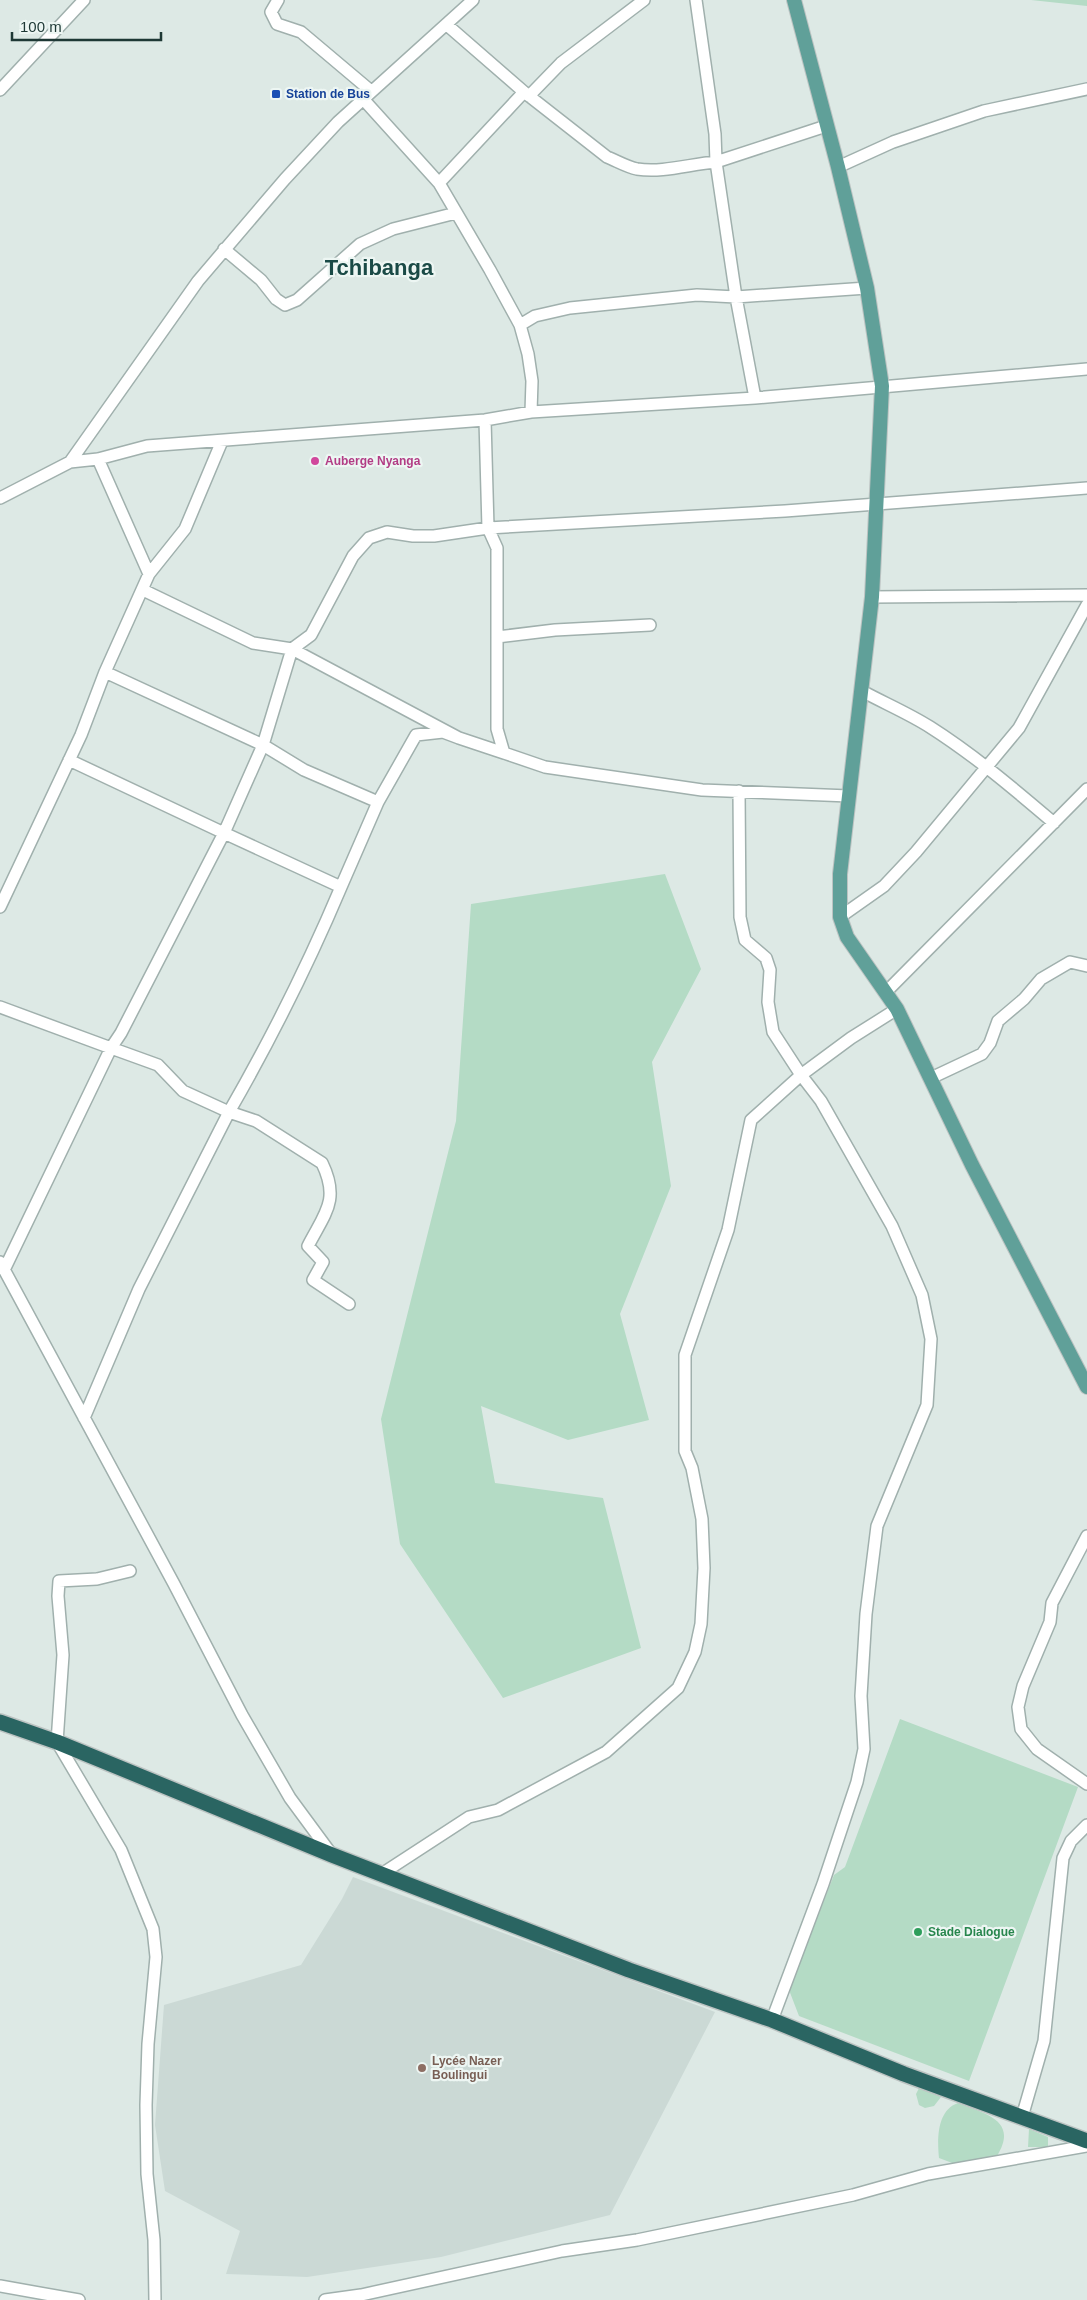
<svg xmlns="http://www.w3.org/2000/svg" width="1087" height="2300" font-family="Helvetica,sans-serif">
<rect width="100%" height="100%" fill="#dde9e5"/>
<!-- built -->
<path fill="#cbd9d5" d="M353,1877L715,2012L610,2215L441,2257L307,2277L226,2274L240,2231L165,2191L155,2125L164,2005L301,1965L342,1899Z"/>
<!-- green -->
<path fill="#b4dbc5" d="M1031,0H1087V6Z
M665,874L701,969L652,1062L671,1186L620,1314L649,1420L568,1440L481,1406L495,1483L603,1498L641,1648L503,1698L400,1544L381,1419L456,1121L471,904Z
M900,1719L1078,1787L969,2081L799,2016L789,1990L834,1875L845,1867Z
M919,2088L941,2097L934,2106L925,2108L919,2105L916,2094Z
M958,2103C985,2114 1019,2120 997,2156L955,2164L939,2158C937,2139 937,2110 958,2103Z
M1029,2129L1048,2137V2147H1028Z"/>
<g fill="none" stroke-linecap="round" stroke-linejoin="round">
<!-- minor casing -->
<g stroke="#a0b0ad" stroke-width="14">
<path id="minor" d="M278,0L271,12L277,24L301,32L371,91
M447,25L524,92
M0,90L84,0
M529,96L561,63L644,0
M364,100L439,183L490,270L520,325L528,354L532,381L531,412
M838,167L893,142L984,111L1087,89
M439,183L524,92L607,157C617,161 627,167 637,169C663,173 690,164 716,162L715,134L696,0
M224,249L261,280L276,299L285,305L297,300L360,244L393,229L456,213
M520,325L535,316L570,308L697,295L736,297L867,288
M755,398L736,297L716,162L826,126
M485,420L488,528L497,548V729L504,753L545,767L702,790L849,796
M98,459L149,574
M70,462L198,281L285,179L338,122L473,0
M0,498L70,462L98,459L147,446L485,420L531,412L755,398L1087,369
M143,590L253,643L292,649L311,635L353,556L369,538L387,532L413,536H434L488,528L785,511L1087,488
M872,597L1087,595
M497,637L555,630L650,625
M105,672L263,745L224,833L341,887L378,802L416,735L443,732L459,738
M862,691C884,703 908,713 930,727C974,755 1014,789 1054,823
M378,802L304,770L263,745L292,649L459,738L504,753
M0,907L81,735L105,672L149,574L185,529L222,441
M840,917L884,886L916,852L1019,728L1087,605
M886,992L1087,789
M0,1007L111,1048L121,1033L224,833L69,760
M931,1078L982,1054L990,1043L998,1021L1024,999L1041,979L1070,962L1087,966
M0,1262L174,1584L242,1715L290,1798L332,1855
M4,1270L111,1048L158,1065L183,1091L229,1112C271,1039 308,965 341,887
M84,1418L139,1289L229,1112L256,1121L322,1163C340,1200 325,1213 308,1246L323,1262L313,1280L349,1304
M1087,1536L1052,1603L1050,1622L1023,1686L1018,1707L1021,1729L1037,1749L1087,1784
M130,1571L97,1579L59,1581L58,1596L63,1655L57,1742L121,1850L153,1929L156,1957L148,2044L146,2105L147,2174L154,2240L155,2300
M383,1873L469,1817L498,1810L606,1752L678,1688L695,1652L701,1624L704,1568L702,1519L692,1468L685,1451V1355L728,1230L751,1120L801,1075L773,1032L768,1002L770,970L766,958L745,940L740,917L739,791
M772,2020L823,1884L857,1782L864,1749L861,1696L866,1614L877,1526L927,1405L931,1339L922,1295L892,1226L821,1101L801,1075L851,1038L897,1009
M1022,2117L1044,2041L1063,1858L1071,1841L1087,1825
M0,2286L79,2300
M325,2300L361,2295L562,2251L637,2240L853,2195L928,2174L1087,2146"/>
</g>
<!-- major casing -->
<g stroke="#bcc3c2" stroke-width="16">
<path id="major" d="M794,0L838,167L867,288L882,386L872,597L840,874V917L847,937L897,1009L972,1165L1087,1387"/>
</g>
<!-- highway casing -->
<g stroke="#bcc3c2" stroke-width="18">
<path id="highway" d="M0,1722L57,1742L332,1855L629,1970L772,2020L904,2074L1087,2141"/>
</g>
<!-- minor -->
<use href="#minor" stroke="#fff" stroke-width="11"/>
<!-- major -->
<use href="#major" stroke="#60a099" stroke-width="14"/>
<!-- highway -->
<use href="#highway" stroke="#2a6562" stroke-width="15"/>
</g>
<!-- markers -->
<rect fill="#1a4fb4" stroke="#edf6f3" stroke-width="2" x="271" y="89" width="10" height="10" rx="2.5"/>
<circle fill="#d1479c" stroke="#edf6f3" stroke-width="2" cx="315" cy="461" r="5"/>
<circle fill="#2e9e5b" stroke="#edf6f3" stroke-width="2" cx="918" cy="1932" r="5"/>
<circle fill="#8d6e63" stroke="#edf6f3" stroke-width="2" cx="422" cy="2068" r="5"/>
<g text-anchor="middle" stroke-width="4.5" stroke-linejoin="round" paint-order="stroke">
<!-- transit labels -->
<g font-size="12" font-weight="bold" fill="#164399" stroke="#edf6f3" text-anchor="start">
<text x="286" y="98">Station de Bus</text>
</g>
<!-- hotel labels -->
<g font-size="12" font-weight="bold" fill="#b23c85" stroke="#edf6f3" text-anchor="start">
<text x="325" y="465">Auberge Nyanga</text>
</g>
<!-- leisure labels -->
<g font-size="12" font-weight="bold" fill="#27864d" stroke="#edf6f3" text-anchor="start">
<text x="928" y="1936">Stade Dialogue</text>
</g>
<!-- education labels -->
<g font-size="12" font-weight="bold" fill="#785e54" stroke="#edf6f3" text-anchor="start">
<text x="432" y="2065">Lycée Nazer<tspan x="432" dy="14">Boulingui</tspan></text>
</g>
<!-- town labels -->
<g font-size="22" font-weight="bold" fill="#1a4a46" stroke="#edf6f3">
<text x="379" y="275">Tchibanga</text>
</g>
</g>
<!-- scale -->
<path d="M12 32v8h149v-8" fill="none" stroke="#1e3835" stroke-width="2.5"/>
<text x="20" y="32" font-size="15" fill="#1e3835" stroke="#edf6f3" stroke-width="4" paint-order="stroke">100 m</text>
</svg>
